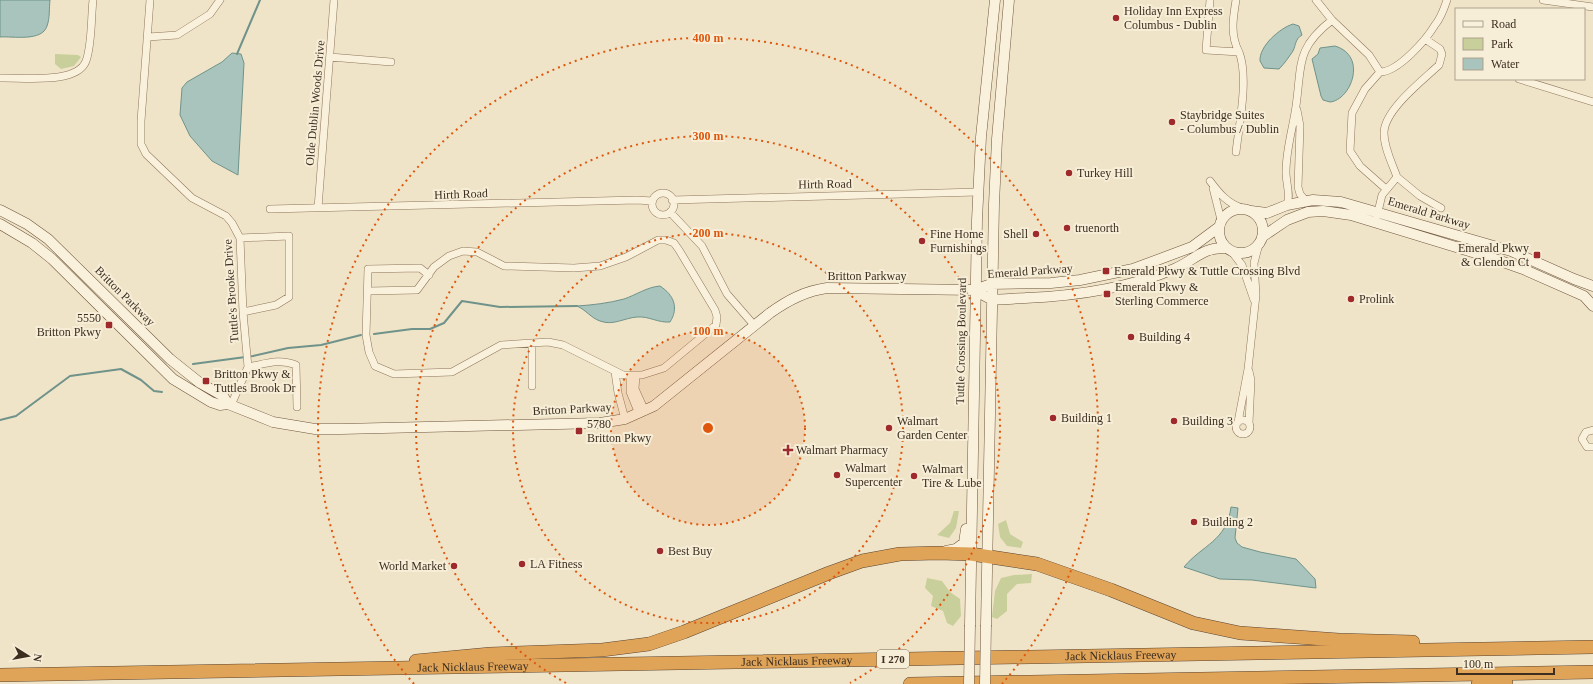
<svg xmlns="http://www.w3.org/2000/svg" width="1593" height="684" font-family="Georgia,serif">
<rect width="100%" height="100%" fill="#f0e4c8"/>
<!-- green -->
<path fill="#c9cf9b" d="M55,54L78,55L81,57L74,66L61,69L55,64Z
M954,511H959L956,528L949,538L937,535L950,523Z
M1006,520L1010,534L1023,542L1021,548L1007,546L1000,537L998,524Z
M1032,574L1031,583L1017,584L1007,594V611L997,619L992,617L995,591L1001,578L1014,575Z
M927,578L942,581L950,592L960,599L961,616L953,626L947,623L943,611L931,606L933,596L925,588Z"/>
<!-- water -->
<path fill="#a9c4bc" stroke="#6f938a" d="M0,0H50C49,8 50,18 47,26C42,42 13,36 0,37Z
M1293,24L1299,26L1302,35C1295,39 1296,45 1293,51C1288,58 1285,63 1279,69L1264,68L1260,61C1259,46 1280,28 1293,24Z
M1335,46C1368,56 1351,100 1330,102L1323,100L1321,96L1312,59L1318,54L1320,48Z
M232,53L241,54L244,63L238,175L212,161L190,136L180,115L182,88L187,82L222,62Z
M660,286C674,295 679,308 670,322C658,323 649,316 637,317C624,318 613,326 600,321C591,318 586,310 577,306C593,305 609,303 624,299C636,295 647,287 660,286Z
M1231,507L1238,508L1235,538L1237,543L1242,547L1260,552L1296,559L1315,579L1316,588L1252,580L1220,579L1184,567C1202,545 1227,541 1231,507Z"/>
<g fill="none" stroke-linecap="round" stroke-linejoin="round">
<!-- stream -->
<path stroke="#6f938a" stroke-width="2" d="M237,54L260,0
M374,334L412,329H430L444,323L462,301L500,307L577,306
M193,364L253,356L288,348L321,345L361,335
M0,420L16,416L70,376L121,369L141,380L154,391L162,392"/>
<!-- street casing -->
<g stroke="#8d765c" stroke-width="8">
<path id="street" d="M150,0L141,121V144L146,154L192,198L226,216L232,223L240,238L243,312L248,367L231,405
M1210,0L1206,50L1239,52C1249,77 1239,125 1236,152
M1236,0C1233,18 1230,35 1239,52
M1316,0L1332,20L1369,55L1380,72
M1543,0L1593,7
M148,37L177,35L210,14L220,0
M330,57L391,62
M0,78C21,77 77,85 86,61C92,45 91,17 93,0
M1519,79L1593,102
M1297,110L1300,126L1298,187L1300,194L1306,201
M1397,177L1420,196L1441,208
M1210,181C1219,193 1227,203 1242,208
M1213,188L1221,220
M1386,189L1360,166L1350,151L1352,113L1365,89L1380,72C1398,72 1426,40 1435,25C1441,18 1444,9 1447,0
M652 204a11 11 0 1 1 22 0a11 11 0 1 1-22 0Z
M672,200L978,192
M1287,205C1291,195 1286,184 1286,172C1286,149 1293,128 1296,106C1302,65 1295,49 1332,20
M318,208L334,0
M270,209L637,200L652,201
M670,212L702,246L727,294L754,325
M1377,216L1382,195L1397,177C1392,163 1384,148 1384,133C1384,110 1423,80 1439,65L1442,54L1440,49L1425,39
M240,238L289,236V297L276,305L243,312
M1232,252L1242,265L1254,300
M368,291L417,290L434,267L449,256L463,251L477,252L504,266L574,268L600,266L626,257L658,240H666L674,243L679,250L715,310L717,317L716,325L664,368L642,375H623L563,345L548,342L501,345L452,372L394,374L375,366L369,352L366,335L368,269L420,268L429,275
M532,343V386
M248,367C265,364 279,358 296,365L297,407
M1249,371L1251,380L1249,423
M615,372L618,393L625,419
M630,375V392L639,414
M636,375L635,389L645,411
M1236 427a7 7 0 1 1 14 0a7 7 0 1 1-14 0Z
M1238,422L1248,369L1256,295L1254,263L1259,244
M1593,430L1586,432L1582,439L1587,447H1593"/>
</g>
<!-- secondary casing -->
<g stroke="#6f573f" stroke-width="11">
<path id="secondary" d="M1219 231a22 22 0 1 1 44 0a22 22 0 1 1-44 0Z
M0,210L27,224L48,239L170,359L200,383L223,396L228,404
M1251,211L1267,213L1287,205L1313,200L1341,202L1511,251L1574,279L1593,286
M0,224L32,243L52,259L173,379L211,402L220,405L228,404L273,422L315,429H341L600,423L625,419L654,406L770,313C788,300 805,291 827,288L975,290L991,284L1051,283L1080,280L1133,269L1192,247L1219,227
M1262,237L1287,220L1308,212L1323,211L1351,215L1492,258L1523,269L1584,296L1593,306
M975,290C980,293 986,297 991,299C1001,301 1015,298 1025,298C1076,296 1126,289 1174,269C1194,261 1201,247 1226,248
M946,551L956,549L964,543L966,529
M970,625L977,220L981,137L995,0
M986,625L994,204L997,139L1009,0"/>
</g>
<!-- highway casing -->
<g stroke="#5b4430" stroke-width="14">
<g id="highway">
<path d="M416,661L490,654L602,650L649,644L684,632L829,573L862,561L900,554L938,553L971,554L1037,564L1111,590L1193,623L1240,633L1339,640L1413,642"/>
<path id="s1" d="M0,675L1593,647"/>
<path d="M910,684L1593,672"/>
<path d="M1478,684L1506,682"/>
</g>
</g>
<!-- street -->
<use href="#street" stroke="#faf1dc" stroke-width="7"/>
<!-- secondary -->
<use href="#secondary" stroke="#faf1dc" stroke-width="10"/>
<!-- highway -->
<use href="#highway" stroke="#e0a458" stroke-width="13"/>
<!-- secondary-bridge casing -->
<g stroke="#6f573f" stroke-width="11" stroke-linecap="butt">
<path id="secondary-bridge" d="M969,684L970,625
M985,684L986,625"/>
</g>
<!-- secondary-bridge -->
<use href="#secondary-bridge" stroke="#faf1dc" stroke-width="10"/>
</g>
<!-- distance rings -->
<circle cx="708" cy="428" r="97" fill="#df570d" fill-opacity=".12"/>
<g fill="none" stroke="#df570d" stroke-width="2" stroke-dasharray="2 4">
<circle cx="708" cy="428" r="97"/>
<circle cx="708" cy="428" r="195"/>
<path d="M566 683A292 292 0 1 1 850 683"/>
<path d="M414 684A390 390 0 1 1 1002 684"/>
</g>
<!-- markers -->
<g fill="#9e2a2b" stroke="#f7eed8" stroke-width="1.5">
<circle cx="1116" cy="18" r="4"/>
<circle cx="1172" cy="122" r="4"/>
<circle cx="1069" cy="173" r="4"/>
<circle cx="1067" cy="228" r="4"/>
<circle cx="1036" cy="234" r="4"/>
<circle cx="922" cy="241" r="4"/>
<rect x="1533" y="251" width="8" height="8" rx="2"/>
<rect x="1102" y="267" width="8" height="8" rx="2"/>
<rect x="1103" y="290" width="8" height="8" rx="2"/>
<circle cx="1351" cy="299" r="4"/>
<rect x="105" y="321" width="8" height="8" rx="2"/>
<circle cx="1131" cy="337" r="4"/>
<rect x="202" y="377" width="8" height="8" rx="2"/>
<circle cx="1053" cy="418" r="4"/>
<circle cx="1174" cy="421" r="4"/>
<circle cx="889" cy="428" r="4"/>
<rect x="575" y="427" width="8" height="8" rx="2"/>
<path d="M786 444h4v4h4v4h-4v4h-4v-4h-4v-4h4z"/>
<circle cx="837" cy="475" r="4"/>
<circle cx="914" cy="476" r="4"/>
<circle cx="1194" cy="522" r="4"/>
<circle cx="660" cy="551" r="4"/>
<circle cx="522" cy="564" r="4"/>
<circle cx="454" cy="566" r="4"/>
</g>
<g text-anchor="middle" stroke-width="4" stroke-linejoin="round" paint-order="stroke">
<!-- shield labels -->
<rect fill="#f7eed8" stroke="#756857" stroke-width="1" x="877" y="650" width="32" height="18" rx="3"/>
<g font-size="11" font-weight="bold" fill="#3d2e20">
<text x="893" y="663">I 270</text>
</g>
<!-- poi labels -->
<g font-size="12" fill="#3d2e20" stroke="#f7eed8" text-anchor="start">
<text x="1124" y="15">Holiday Inn Express<tspan x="1124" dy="14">Columbus - Dublin</tspan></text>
<text x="1180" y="119">Staybridge Suites<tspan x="1180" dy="14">- Columbus / Dublin</tspan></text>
<text x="1077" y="177">Turkey Hill</text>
<text x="1075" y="232">truenorth</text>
<text x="930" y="238">Fine Home<tspan x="930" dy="14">Furnishings</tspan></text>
<text x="1028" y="238" text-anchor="end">Shell</text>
<text x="1529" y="252" text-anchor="end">Emerald Pkwy<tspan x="1529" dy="14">&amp; Glendon Ct</tspan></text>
<text x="1114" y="275">Emerald Pkwy &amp; Tuttle Crossing Blvd</text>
<text x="1115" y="291">Emerald Pkwy &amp;<tspan x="1115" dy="14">Sterling Commerce</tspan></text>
<text x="1359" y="303">Prolink</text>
<text x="101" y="322" text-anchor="end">5550<tspan x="101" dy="14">Britton Pkwy</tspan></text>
<text x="1139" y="341">Building 4</text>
<text x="214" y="378">Britton Pkwy &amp;<tspan x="214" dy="14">Tuttles Brook Dr</tspan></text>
<text x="1061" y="422">Building 1</text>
<text x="897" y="425">Walmart<tspan x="897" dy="14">Garden Center</tspan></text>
<text x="1182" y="425">Building 3</text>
<text x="587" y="428">5780<tspan x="587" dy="14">Britton Pkwy</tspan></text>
<text x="796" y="454">Walmart Pharmacy</text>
<text x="845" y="472">Walmart<tspan x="845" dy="14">Supercenter</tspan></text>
<text x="922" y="473">Walmart<tspan x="922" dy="14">Tire &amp; Lube</tspan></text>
<text x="1202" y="526">Building 2</text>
<text x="668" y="555">Best Buy</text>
<text x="530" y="568">LA Fitness</text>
<text x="446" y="570" text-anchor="end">World Market</text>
</g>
<!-- street labels -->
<g font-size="12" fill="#3d2e20" stroke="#f7eed8">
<text transform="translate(315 103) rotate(-85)" y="4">Olde Dublin Woods Drive</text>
<text transform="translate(825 184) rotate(-1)" y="4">Hirth Road</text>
<text transform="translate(461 194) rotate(-2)" y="4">Hirth Road</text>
<text transform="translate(1429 213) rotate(17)" y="4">Emerald Parkway</text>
<text transform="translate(1030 271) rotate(-4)" y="4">Emerald Parkway</text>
<text x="867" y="280">Britton Parkway</text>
<text transform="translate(231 291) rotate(-94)" y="4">Tuttle's Brooke Drive</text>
<text transform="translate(125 296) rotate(45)" y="4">Britton Parkway</text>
<text transform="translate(961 341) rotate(-89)" y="4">Tuttle Crossing Boulevard</text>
<text transform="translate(572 409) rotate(-3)" y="4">Britton Parkway</text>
<text dy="4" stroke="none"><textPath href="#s1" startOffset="1121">Jack Nicklaus Freeway</textPath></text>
<text dy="4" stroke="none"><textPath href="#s1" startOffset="797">Jack Nicklaus Freeway</textPath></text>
<text dy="4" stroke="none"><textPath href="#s1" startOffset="473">Jack Nicklaus Freeway</textPath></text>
</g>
</g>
<circle cx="708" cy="428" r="6" fill="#df570d" stroke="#f7eed8" stroke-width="2"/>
<g font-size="12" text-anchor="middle" font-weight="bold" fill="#df570d" stroke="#f7eed8" stroke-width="4" stroke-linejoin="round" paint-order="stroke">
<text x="708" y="42">400 m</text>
<text x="708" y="140">300 m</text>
<text x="708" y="237">200 m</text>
<text x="708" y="335">100 m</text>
</g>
<!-- legend -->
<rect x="1455" y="8" width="130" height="72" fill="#f7eed8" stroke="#ada18e"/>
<rect x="1463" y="21" width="20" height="6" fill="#faf1dc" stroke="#ada18e"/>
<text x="1491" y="28" font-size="12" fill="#3d2e20">Road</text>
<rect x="1463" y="38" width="20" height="12" fill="#c9cf9b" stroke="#ada18e"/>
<text x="1491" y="48" font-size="12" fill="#3d2e20">Park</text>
<rect x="1463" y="58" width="20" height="12" fill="#a9c4bc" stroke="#ada18e"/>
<text x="1491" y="68" font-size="12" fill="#3d2e20">Water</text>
<!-- north arrow -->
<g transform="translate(28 656) rotate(101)" stroke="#f7eed8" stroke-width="3" paint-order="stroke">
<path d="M0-3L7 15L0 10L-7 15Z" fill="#3d2e20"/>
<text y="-6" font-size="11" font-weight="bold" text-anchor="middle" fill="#3d2e20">N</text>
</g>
<!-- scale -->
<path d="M1457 668v6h97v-6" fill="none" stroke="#3d2e20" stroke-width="2"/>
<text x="1463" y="668" font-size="12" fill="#3d2e20" stroke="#f7eed8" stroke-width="3" paint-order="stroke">100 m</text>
</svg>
